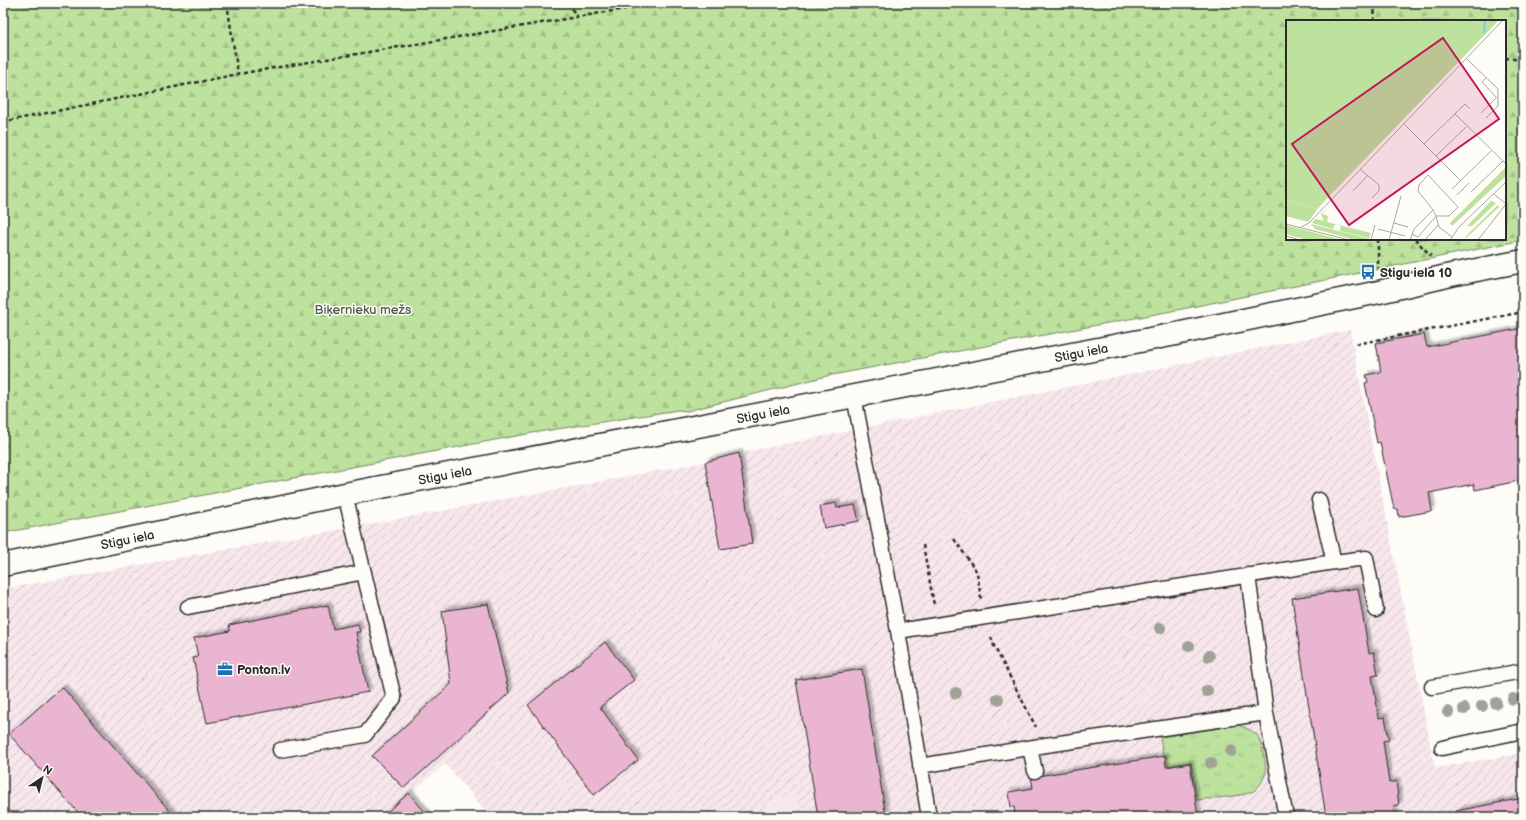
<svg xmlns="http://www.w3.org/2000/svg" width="1526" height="820" font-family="'Balsamiq Sans',sans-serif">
<defs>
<pattern id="industrial-furrows" width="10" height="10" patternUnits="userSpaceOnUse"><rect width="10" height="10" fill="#f7e7ec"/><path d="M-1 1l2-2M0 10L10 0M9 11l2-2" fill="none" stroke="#d4c6cb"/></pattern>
<pattern id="grass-tufts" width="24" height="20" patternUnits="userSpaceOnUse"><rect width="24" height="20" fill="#bde29d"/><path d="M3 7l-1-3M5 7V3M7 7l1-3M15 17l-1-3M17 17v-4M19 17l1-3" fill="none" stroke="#a3c287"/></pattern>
<pattern id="forest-firs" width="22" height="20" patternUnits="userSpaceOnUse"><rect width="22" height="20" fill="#bde29d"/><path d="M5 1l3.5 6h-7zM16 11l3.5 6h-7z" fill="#a3c287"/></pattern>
<filter id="shadow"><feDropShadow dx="3.5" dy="-3.5" stdDeviation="1" flood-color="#0004"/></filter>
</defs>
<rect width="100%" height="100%" fill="#fdfcf7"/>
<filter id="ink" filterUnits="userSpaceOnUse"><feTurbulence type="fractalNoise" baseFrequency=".025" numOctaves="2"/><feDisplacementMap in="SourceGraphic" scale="8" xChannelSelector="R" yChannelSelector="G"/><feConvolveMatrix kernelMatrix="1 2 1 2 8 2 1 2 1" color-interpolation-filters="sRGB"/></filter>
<g filter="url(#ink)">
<!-- built -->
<path fill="#f7e7ec" d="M795,790L799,817H749Z"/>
<!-- industrial -->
<path fill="url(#industrial-furrows)" d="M1350,330L1435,768L1523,753V817H799L795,790L749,817H491L445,764L382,817H3V589L393,520L705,462L739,453Z"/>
<!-- grass -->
<path fill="url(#grass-tufts)" stroke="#748664" d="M1238,725C1244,727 1252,730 1257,735C1261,739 1266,765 1266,771C1265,777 1260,786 1255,790C1246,797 1210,798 1197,800L1191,762L1168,766L1166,755L1163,756L1160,737Z"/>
<!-- forest -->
<path fill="url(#forest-firs)" stroke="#748664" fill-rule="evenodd" d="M3,3H1523V240L1177,310L827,376L687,411L678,410L532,433L3,533ZM1287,21H1505V239H1287Z"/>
<!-- building -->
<path fill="#eab5d1" stroke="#2b2b2b" filter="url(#shadow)" d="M1523,328V480L1475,490L1474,484L1429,493L1432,511L1399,517L1398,509H1394L1380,442L1377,443L1365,383L1368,382L1366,375L1381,372L1376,343L1424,334L1427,347Z
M739,453L752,544L720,549L705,462Z
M836,503L837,508L855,505L859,521L824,528L820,506Z
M1358,588L1369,653L1374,652L1378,675L1372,676L1379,718L1385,717L1389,740L1383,741L1389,783L1396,781L1399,805L1393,806L1395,817H1326L1292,598Z
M488,604L509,693L404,788L372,756L451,684L442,611Z
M328,605L333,629L358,624L360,632H356L368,692L207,723L193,658L198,657L194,638L230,631L229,625Z
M605,642L634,680L600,707L638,760L594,795L528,705Z
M862,669L886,817H818L796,680Z
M62,687L175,817H82L9,734Z
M1165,756L1166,767L1190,763L1198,817H1015L1014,806L1011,807L1009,792L1033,788L1031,777Z
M409,793L429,817H381Z
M1523,798V817H1457L1456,811Z"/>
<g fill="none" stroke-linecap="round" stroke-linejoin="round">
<!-- service casing -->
<g stroke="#2b2b2b" stroke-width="17">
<path id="service" d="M854,396L898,631L929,817
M1319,500L1334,562
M1248,575L1266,713L1286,817
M188,607L364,572
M898,631L1334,562L1366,558L1376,610
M1432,687L1523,671
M1030,748L1035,771
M1442,748L1523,731
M280,750L365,735L394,698L345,494
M920,766L1046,745L1266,713"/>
</g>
<!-- minor casing -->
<g stroke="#2b2b2b" stroke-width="25">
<g id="minor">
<path id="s1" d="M3,565L345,494L1171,335L1379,292L1451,275L1523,261"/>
</g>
</g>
<!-- path -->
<path stroke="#2b2b2b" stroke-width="2.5" stroke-dasharray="4 3" stroke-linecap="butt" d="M227,3L238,74
M568,3L577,17
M1374,21L1375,3
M1505,58L1523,60
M3,122L238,74L660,3
M1378,239V268
M1415,239L1431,256
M1356,344L1523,312
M954,539L977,572L981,599
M923,545L934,605
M991,637L994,646L1036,727"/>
<!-- service -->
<use href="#service" stroke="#fdfcf7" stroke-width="14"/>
<!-- minor -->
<use href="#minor" stroke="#fdfcf7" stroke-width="22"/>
</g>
<!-- trees -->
<g fill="#9ea297">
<circle cx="1160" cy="628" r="6"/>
<circle cx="1189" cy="646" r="6"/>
<circle cx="1209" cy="656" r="6"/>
<circle cx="1207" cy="691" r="6"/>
<circle cx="956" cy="693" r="6"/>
<circle cx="998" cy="699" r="6"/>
<circle cx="1513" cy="699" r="6"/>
<circle cx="1496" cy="703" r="6"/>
<circle cx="1482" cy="706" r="6"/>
<circle cx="1464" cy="709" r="6"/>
<circle cx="1448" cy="712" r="6"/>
<circle cx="1231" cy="751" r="6"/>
<circle cx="1211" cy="763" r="6"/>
</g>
</g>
<!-- icons -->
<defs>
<g id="bus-bare" transform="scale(1.2)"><path d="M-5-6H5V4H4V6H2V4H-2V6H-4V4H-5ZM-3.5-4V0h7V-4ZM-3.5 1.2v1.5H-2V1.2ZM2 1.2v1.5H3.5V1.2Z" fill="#1f6fb2" stroke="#fdfcf7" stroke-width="2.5" paint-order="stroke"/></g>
<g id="office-bare" transform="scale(1.2)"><path d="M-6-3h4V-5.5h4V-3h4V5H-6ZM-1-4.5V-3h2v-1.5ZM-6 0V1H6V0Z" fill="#1f6fb2" stroke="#fdfcf7" stroke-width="2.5" paint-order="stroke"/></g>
</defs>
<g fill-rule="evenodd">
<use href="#bus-bare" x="1368" y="272"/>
<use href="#office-bare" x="225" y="669"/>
</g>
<g text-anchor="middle" stroke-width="3" stroke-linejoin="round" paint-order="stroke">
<!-- poi labels -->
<g font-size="13" font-weight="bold" fill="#2b2b2b" stroke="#fdfcf7" text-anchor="start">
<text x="1380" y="277">Stigu iela 10</text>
<text x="237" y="674">Ponton.lv</text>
</g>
<!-- park labels -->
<g font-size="13" fill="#505948" stroke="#fdfcf7">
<text x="363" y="314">Biķernieku mežs</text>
</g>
<!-- street labels -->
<g font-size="13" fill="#2b2b2b" stroke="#fdfcf7">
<text dy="5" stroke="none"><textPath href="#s1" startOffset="1099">Stigu iela</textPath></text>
<text dy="5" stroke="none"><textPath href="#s1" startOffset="775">Stigu iela</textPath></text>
<text dy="5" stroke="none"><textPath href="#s1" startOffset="451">Stigu iela</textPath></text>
<text dy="5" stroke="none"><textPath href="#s1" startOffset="127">Stigu iela</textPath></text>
</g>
</g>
<!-- overview -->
<g transform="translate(1286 20)">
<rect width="220" height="220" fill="#fdfcf7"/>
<path d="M220,147V156L166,206L164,203ZM0,180L31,189V190L22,202L0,196ZM205,181L210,183L186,206H181ZM212,185L213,187L178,220L181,215ZM42,187L36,194L42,196L41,202L85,213L83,218L54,211L55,205L49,204L47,209L26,203L29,199L38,201L35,194ZM25,204L84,219L69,220L29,209ZM0,205L56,220H21L0,214Z" fill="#bde29d"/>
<path d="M0,0H213L31,189L0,180Z" fill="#bde29d"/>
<path fill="none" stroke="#7ed0d4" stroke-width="2" d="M198,13L199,0"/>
<path fill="none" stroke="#a9a8a5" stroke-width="1" d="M180,38L212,69V86L200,98M200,58L196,62L210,77M195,93L211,77M169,94L220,144M118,104L174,160M138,124L179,84L184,89M150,136L180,107M74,149L93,165V171L86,178M166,169L205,131M67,171L82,155M185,172L217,141M171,175L183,163M108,203L122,207M0,204L63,220M15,207L23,203L217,0M92,209L119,216M126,214L132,217L150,196H163L172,187L142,155L133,165L132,171L147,190L150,196L153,207L166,217M0,216L14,220M85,220L89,205M103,220L115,176M124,220L128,209L147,190M139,220L152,205M164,220L173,207L220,162M192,220L220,184L208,174"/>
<path fill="#c2185b" fill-opacity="0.15" stroke="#c2185b" stroke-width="2" d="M157,18L213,99L63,205L6,124Z"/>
<rect width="220" height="220" fill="none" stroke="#2b2b2b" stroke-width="2"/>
</g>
<!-- margin -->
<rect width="1526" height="820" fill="none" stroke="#fdfcf7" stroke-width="16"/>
<rect x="8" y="8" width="1510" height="804" fill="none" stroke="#2b2b2b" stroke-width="1.5" filter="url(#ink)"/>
<!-- north arrow -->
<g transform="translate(42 778) rotate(35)" stroke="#fdfcf7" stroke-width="3" paint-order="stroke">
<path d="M0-3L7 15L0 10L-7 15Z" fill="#2b2b2b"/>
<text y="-6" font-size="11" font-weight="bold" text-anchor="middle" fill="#2b2b2b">N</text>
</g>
</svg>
